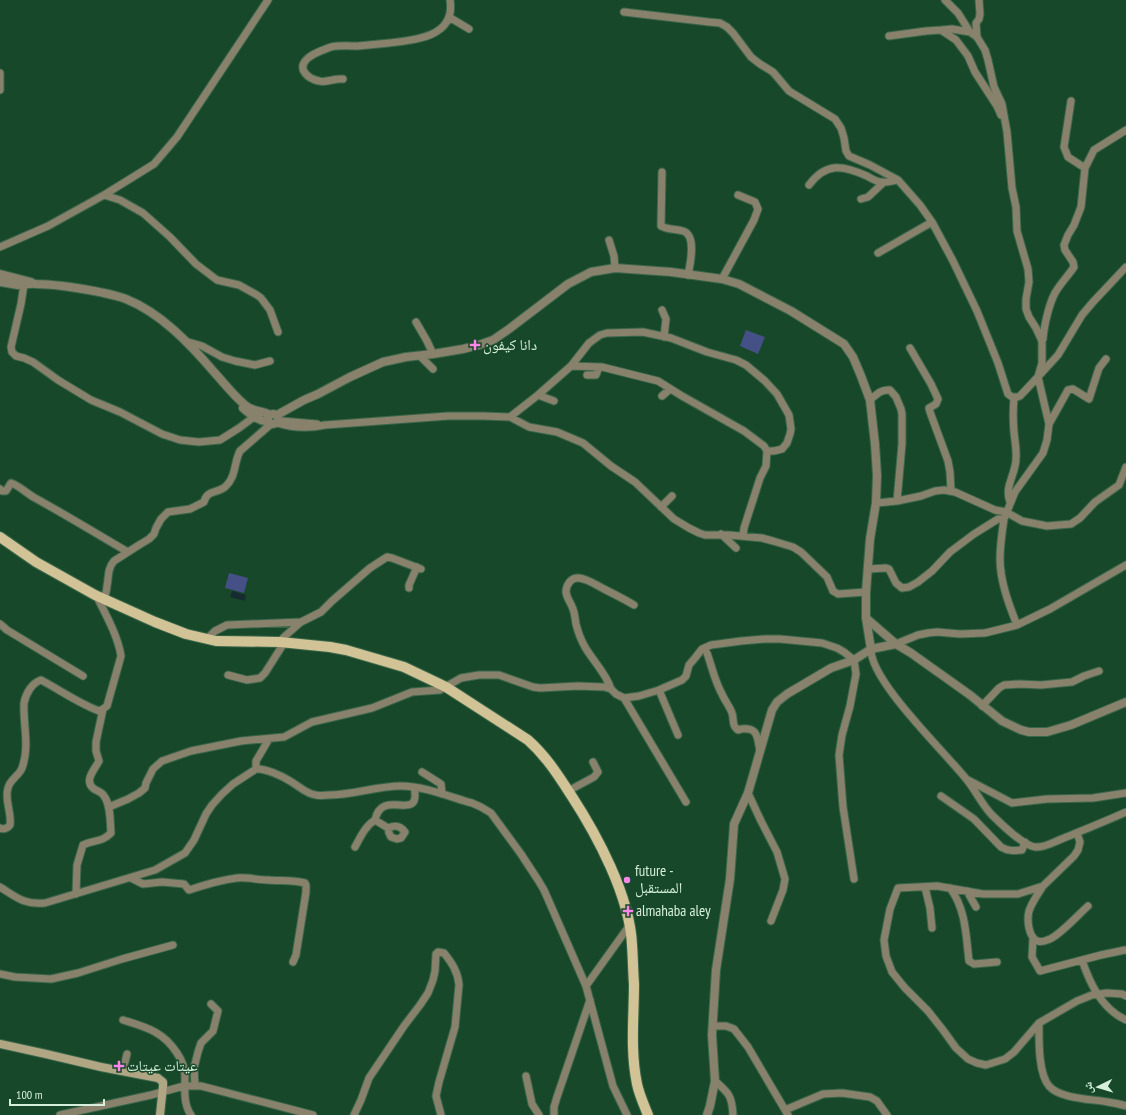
<svg xmlns="http://www.w3.org/2000/svg" width="1126" height="1115" font-family="'PT Sans Narrow','Noto Naskh Arabic',sans-serif">
<rect width="100%" height="100%" fill="#18482a"/>
<!-- green -->
<path fill="#445086" d="M746,330L765,337L758,354L740,346Z
M229,573L248,578L244,593L225,588Z"/>
<!-- water -->
<path fill="#162c31" d="M232,591L246,595L245,601L230,597Z"/>
<g fill="none" stroke-linecap="round" stroke-linejoin="round">
<!-- minor casing -->
<g stroke="#3a664a" stroke-width="9">
<path id="minor" d="M624,12L709,22L720,23L727,27L733,33L751,57L760,64L773,72L789,91L835,119L841,128L844,138L846,151L849,156L870,165L898,180L920,205L932,222L953,261L977,311L998,363L1007,391L1008,394L1012,397H1017L1020,396L1035,380L1058,355L1082,315L1093,302L1126,267
M449,17L469,29
M941,30L952,29L970,32
M889,36L926,31L941,30L956,40L968,56L975,72L997,106L1001,115
M977,37L976,23L979,19L980,14L979,0
M0,73V90
M343,79C334,78 327,83 319,81C309,79 297,70 306,60C312,53 323,50 331,47C339,45 350,46 358,46C369,45 379,44 389,43C415,40 456,37 450,0
M1071,101L1064,147L1068,157L1085,168
M662,172L661,226C668,230 676,229 683,231C697,235 690,265 688,275
M809,185C826,162 843,165 867,176C872,179 877,182 882,182C887,183 892,181 897,180
M104,195L120,200L143,213L170,237L196,264L217,280L239,285L257,295L261,298L270,310L278,332
M861,199L868,197L883,183
M609,240L614,256L615,268
M0,247L48,226L104,195L154,164L177,137L268,0
M878,253L932,222
M722,279L754,220L758,209L755,202L738,195
M24,284L21,304L11,347L12,352L16,356L24,358L33,362L58,380L91,400L120,412L162,434L180,440L199,442L220,440L239,428L254,417
M662,310L666,319L664,337
M416,322L427,341L433,354
M1043,339C1044,326 1049,304 1055,293C1060,284 1068,276 1074,267L1073,262L1065,250L1064,245L1068,235L1074,225L1081,207L1085,168L1094,150L1126,130
M185,341L202,346L222,357L235,361L255,365L270,361
M910,348L931,384L938,399L936,404L929,408L930,412L948,461L950,472L951,491
M420,356L433,369
M571,366L589,343L600,335L607,333L643,332L671,338L707,352L736,360L746,365L765,381L777,394L789,415L791,429L790,434L787,443L782,449L774,451H767
M587,375H596L599,367
M538,395L554,401
M662,396L670,389
M870,400C876,395 881,389 890,390L896,397L901,409L902,414V444L897,501
M510,417L538,395L571,366L602,367L658,381L682,396L744,431L764,446L767,451L766,466L760,478L744,528L743,536
M282,421L317,424
M277,423C293,428 308,429 325,425L448,416H483L510,417L529,427L557,432L583,443L611,466L635,482L674,519L689,528L699,533L705,535H729L762,538L773,541L793,547L801,552L827,577L833,591L838,594L866,592
M1049,424L1068,390L1073,389L1089,399L1099,368L1106,359
M0,489L2,491H6L11,483C20,486 26,493 35,498C66,515 97,534 128,552
M1010,502C1005,489 1012,480 1015,466C1018,455 1015,443 1014,432C1013,421 1013,409 1014,398
M876,503L897,501L921,496L935,491L944,490L955,492L995,510L1006,512L1022,521L1047,526L1071,524L1080,518L1095,502L1119,485L1126,467
M661,507L672,496
M1004,519C1002,532 1000,546 1000,559C1000,581 1009,605 1017,625
M721,534L736,548
M868,569L886,568L889,569L896,583L902,588L909,587L918,582L932,571L950,552L974,534L998,519H1004L1015,492L1043,453L1047,440L1049,424L1038,377L1042,363V341L1036,328L1029,317L1026,309V299L1029,282L1028,269L1017,231L1016,207L1012,188L1007,132L1002,104L994,87L988,60L985,50L977,37L970,32L958,13L945,0
M409,588V585L417,567
M104,599C105,595 107,591 107,586C109,577 107,569 114,561L139,545L149,539L154,534L156,528L161,519L168,512L190,509L204,502C207,489 218,494 226,486C236,477 234,462 240,451L271,424
M0,624L7,630L83,676
M207,639L215,631L227,625L301,622
M280,642L284,637L301,622L321,612L332,601L370,568L387,557L392,558L421,569
M896,644L918,635L928,633L937,632L960,634L985,633L1017,625L1050,609L1126,565
M871,649C870,681 946,753 967,780C976,791 982,805 992,815C1000,823 1024,846 1035,847C1043,848 1052,843 1059,840C1081,831 1104,822 1126,812
M707,653C712,667 715,682 722,694C725,701 730,707 732,713C734,718 732,725 736,728C738,731 739,730 741,729C759,727 757,738 760,751
M228,675L247,680L260,678L265,673L284,643
M611,689C606,673 593,661 585,647C581,640 578,632 576,624C575,619 575,614 573,609C571,603 567,599 566,592C566,585 571,577 579,578C588,579 596,585 604,589C614,594 624,599 634,605
M659,690L678,735
M624,698L639,696L659,690L682,680L686,676L689,665L695,658L702,649L711,645L741,641L765,639H780L822,643L837,648L844,652L854,660L856,674L850,706L842,735L839,755L843,807L854,879
M982,706L999,688L1004,685L1020,684L1041,685L1072,682L1084,676L1099,671
M269,739L256,761V769C265,768 282,776 290,781C299,786 306,794 316,795C320,796 325,795 329,795C353,795 377,786 401,786C424,786 450,797 472,803L481,807L491,813L521,854L538,880L544,890L586,986L613,1086L627,1115
M422,772L441,784L442,794
M968,780L1012,803L1047,799L1093,798L1126,793
M568,791L594,777L598,772L593,762
M748,793L761,821L777,852L785,879L783,890L771,921
M941,796L974,819L1001,847C1008,851 1013,851 1022,850L1025,842
M109,807L128,799L139,793L145,788L146,783L153,769L162,761L191,751L241,741L284,737L312,722L372,708L412,692L440,690L461,678L479,675H499L533,687L540,688L578,686L604,687L611,689L616,694L624,698L686,802
M375,820L388,828L389,833L391,837L397,839L401,838L405,832C400,825 395,825 388,828
M0,828C3,830 8,828 10,825C12,812 4,800 8,788C10,779 19,776 22,768C30,747 23,725 24,703C26,693 32,683 41,680C60,690 78,703 99,711L103,709
M1077,833L1080,842L1078,850L1074,856L1043,886L1018,894H983L937,886L898,888L890,909L884,940L886,956L892,972L905,988L928,1011L943,1030L956,1048L968,1059L977,1063L986,1065L1005,1059L1014,1052L1039,1023L1077,1001L1092,995L1107,993L1122,994L1126,996
M355,847C360,838 365,826 375,820C382,786 422,825 414,787
M131,878L143,884L162,882L184,884L189,890C204,885 221,880 237,878C247,877 258,880 268,880C281,881 292,880 305,883L306,885V892L296,955L293,962
M1043,886C1038,894 1032,902 1029,911C1027,919 1028,938 1038,941C1042,943 1047,940 1050,939C1061,934 1078,915 1088,906
M0,887C16,897 24,905 45,903L155,870L185,853L194,840L206,814L212,805L222,794L233,784L256,769
M925,887L930,908L932,928
M950,888C966,909 966,936 969,961L974,964L997,962
M967,891L976,907
M76,894L77,865L83,845C95,839 101,843 111,833C110,822 111,805 104,796C102,792 97,791 94,789C83,781 95,769 99,761L96,751V742L103,709L107,706L121,656C118,636 105,613 96,595
M1033,938L1032,957L1040,971L1101,955L1125,950
M1082,960C1090,984 1102,1009 1126,1020
M0,974L15,977L51,979L78,973L122,959L173,945
M586,986L629,926
M123,1020C145,1027 163,1031 177,1053C181,1059 185,1068 185,1076C185,1089 183,1104 191,1115
M1039,1023C1039,1040 1038,1073 1049,1086C1060,1099 1092,1099 1108,1102C1114,1103 1120,1104 1126,1106
M713,1026H726L734,1029L748,1047L788,1115
M121,1071L125,1062L127,1054
M526,1076L532,1104L539,1115
M715,1081C729,1093 732,1096 733,1115
M195,1086L194,1068L198,1052L201,1043L213,1031L218,1011L211,1004
M785,1110L823,1094L842,1093L870,1097L877,1101L887,1115
M60,1115L151,1095L184,1086H201L313,1115
M354,1115L361,1100L369,1078L404,1026L420,1005L428,993L433,980L435,971L436,954L438,952L444,953C452,963 458,972 459,985L455,1027L439,1082L436,1096L441,1115
M554,1115V1107L557,1097L590,1000"/>
</g>
<!-- tertiary casing -->
<g stroke="#3a664a" stroke-width="10">
<path id="tertiary" d="M0,274L31,282
M0,282C6,283 12,284 18,285C24,285 30,283 36,284C45,284 54,285 63,286C84,289 106,292 126,299C161,313 190,344 214,372C224,383 234,396 245,405C252,412 262,410 270,415
M243,408C251,415 258,421 269,422
M268 419a5 5 0 1 1 10 0a5 5 0 1 1-10 0Z
M277,415L304,400L318,394L350,377L383,362L406,357L433,354L463,349L479,345L493,340L509,329L568,284L591,272L615,268L671,272L722,279L739,284L791,311L844,344L853,357L861,376L870,400L875,444L877,475L876,503L870,539L866,592V618L871,649
M866,618L896,644L911,653L970,695L1002,721L1021,730L1029,732H1047L1071,725L1126,702
M707,1115L710,1106L715,1081L712,1035L716,970L730,879L734,824L748,793L772,710L777,702L787,694L831,668L854,660L871,649L896,644"/>
</g>
<!-- secondary casing -->
<g stroke="#3a664a" stroke-width="10">
<path id="secondary" d="M0,1044L46,1054L101,1067L158,1078L163,1082V1086L160,1115"/>
</g>
<!-- primary casing -->
<g stroke="#3a664a" stroke-width="12">
<path id="primary" d="M0,537L36,562L95,595L155,622L186,634L216,641L280,642L330,647L346,650L404,667L446,687L528,740C546,756 558,775 571,795C597,835 630,896 632,945C633,958 633,971 634,984C634,1017 630,1050 637,1084C639,1094 644,1105 648,1115"/>
</g>
<!-- minor -->
<use href="#minor" stroke="#88816b" stroke-width="7"/>
<!-- tertiary -->
<use href="#tertiary" stroke="#88816b" stroke-width="8"/>
<!-- secondary -->
<use href="#secondary" stroke="#b1a683" stroke-width="8"/>
<!-- primary -->
<use href="#primary" stroke="#d1c395" stroke-width="10"/>
</g>
<!-- markers -->
<g fill="#f987e8" stroke="#18482a" stroke-width="1.5">
<path d="M473 339h4v4h4v4h-4v4h-4v-4h-4v-4h4z"/>
<circle cx="627" cy="880" r="4"/>
<path d="M626 905h4v4h4v4h-4v4h-4v-4h-4v-4h4z"/>
<path d="M117 1060h4v4h4v4h-4v4h-4v-4h-4v-4h4z"/>
</g>
<g text-anchor="middle" stroke-width="3" stroke-linejoin="round" paint-order="stroke">
<!-- poi labels -->
<g font-size="15" fill="#d5efdc" stroke="#18482a" text-anchor="start">
<text x="483" y="350">دانا كيفون</text>
<text x="635" y="876">future -<tspan x="635" dy="17">المستقبل</tspan></text>
<text x="636" y="916">almahaba aley</text>
<text x="127" y="1071">عيتات عيتات</text>
</g>
</g>
<!-- north arrow -->
<g transform="translate(1098 1087) rotate(265)" stroke="#18482a" stroke-width="3" paint-order="stroke">
<path d="M0-3L7 15L0 10L-7 15Z" fill="#d5efdc"/>
<text y="-6" font-size="11" font-weight="bold" text-anchor="middle" fill="#d5efdc">ش</text>
</g>
<!-- scale -->
<path d="M10 1099v6h94v-6" fill="none" stroke="#d5efdc" stroke-width="2"/>
<text x="16" y="1099" font-size="12" fill="#d5efdc" stroke="#18482a" stroke-width="3" paint-order="stroke">100 m</text>
</svg>
